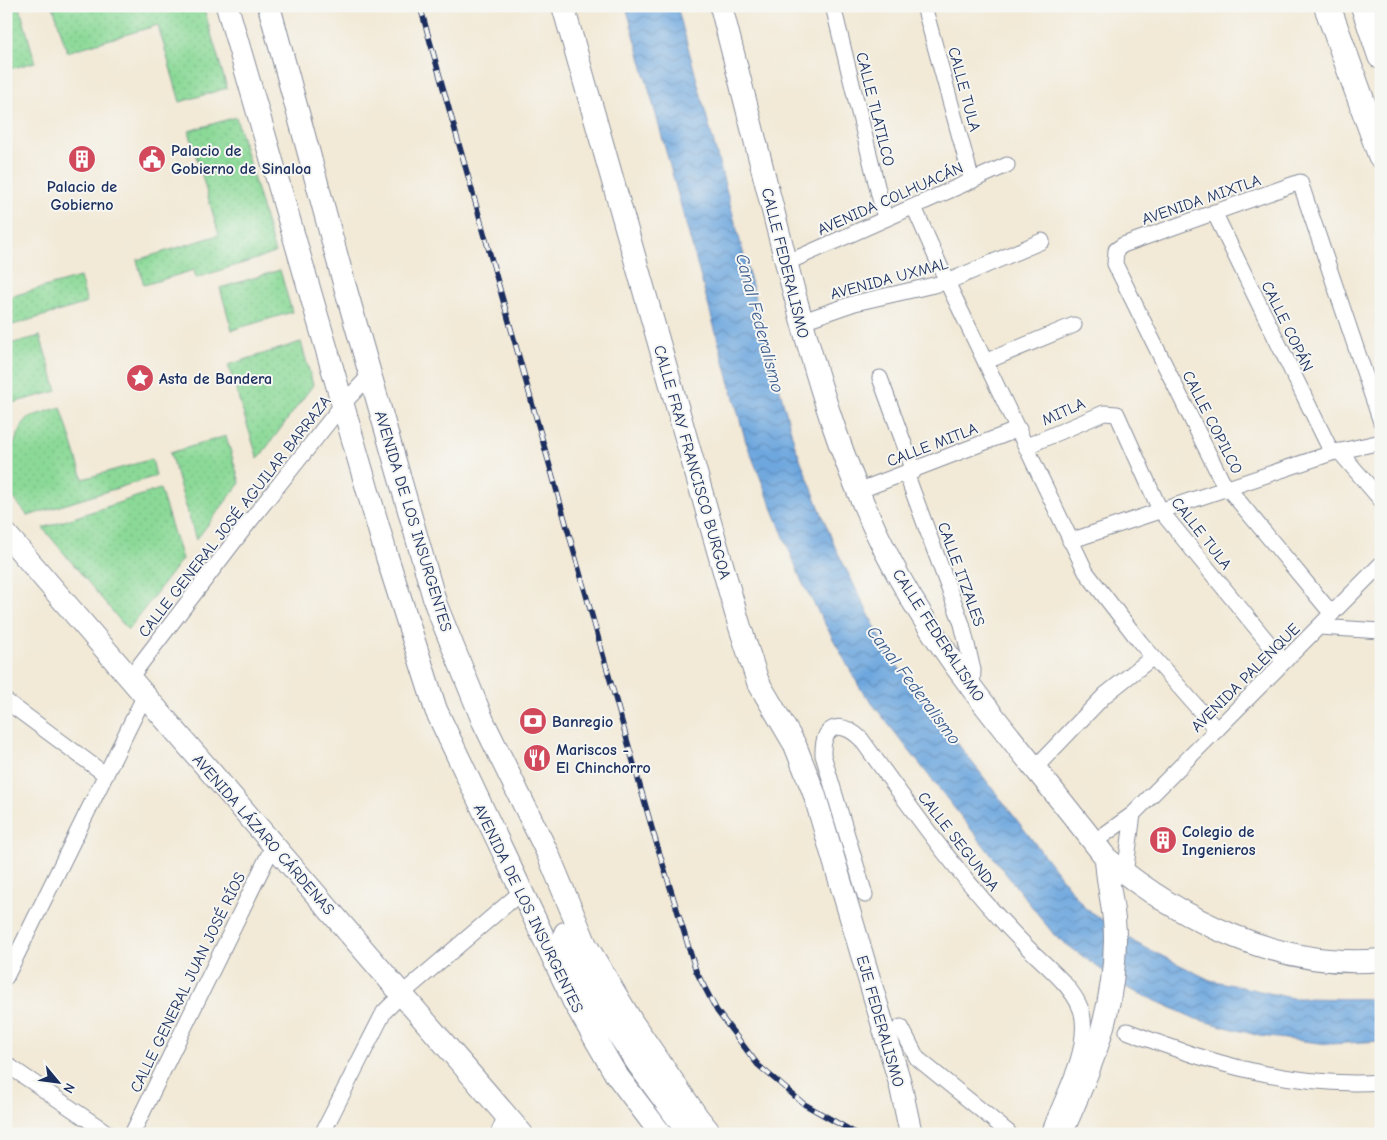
<svg xmlns="http://www.w3.org/2000/svg" width="1387" height="1140" font-family="'Comic Neue',sans-serif">
<defs>
<pattern id="garden-dots" width="8" height="8" patternUnits="userSpaceOnUse" patternTransform="scale(1.25)"><rect width="8" height="8" fill="#8bd997"/><path d="M2 2h.1M6 6h.1" fill="none" stroke="#77bb85" stroke-width="1.8" stroke-linecap="round"/></pattern>
<pattern id="water-waves" width="16" height="10" patternUnits="userSpaceOnUse" patternTransform="scale(1.25)"><rect width="16" height="10" fill="#6ea7de"/><path d="M0 5q4-4 8 0t8 0" fill="none" stroke="#5a88b7"/></pattern>
</defs>
<rect width="100%" height="100%" fill="#f6f6f2"/>
<filter id="ink" filterUnits="userSpaceOnUse"><feTurbulence type="fractalNoise" baseFrequency=".02" numOctaves="2"/><feDisplacementMap in="SourceGraphic" scale="10" xChannelSelector="R" yChannelSelector="G"/><feConvolveMatrix kernelMatrix="1 2 1 2 8 2 1 2 1" color-interpolation-filters="sRGB"/></filter>
<filter id="wash" filterUnits="userSpaceOnUse"><feTurbulence type="fractalNoise" baseFrequency=".0096" numOctaves="4" result="noise"/><feDisplacementMap in="SourceGraphic" scale="20" xChannelSelector="R" yChannelSelector="G"/><feGaussianBlur stdDeviation="1.12" result="paint"/><feColorMatrix in="noise" values="0 0 0 0 0 0 0 0 0 0 0 0 0 0 0 0 0 1.4 0 .05"/><feComposite in="paint" operator="in"/></filter>
<g filter="url(#wash)">
<rect width="100%" height="100%" fill="#f2e9d6"/>
<!-- garden -->
<path fill="url(#garden-dots)" stroke="#53847a" d="M53,6H203L227,88L180,102L158,25L67,52Z
M20,8L35,62L6,70V12Z
M236,117L275,253L196,278L194,270L144,285L137,260L219,235L189,131Z
M280,270L292,312L232,330L220,288Z
M80,277L87,303L6,327V289L9,297Z
M40,336L57,391L12,403L6,410V345Z
M301,342L313,385L258,459L228,365Z
M61,407L83,479L152,459L156,476L28,516L6,489V461L23,424L29,417Z
M226,436L240,483L196,540L170,453Z
M160,489L182,559L128,630L43,528Z"/>
<!-- water -->
<path fill="url(#water-waves)" stroke="#446b9e" d="M626,6H677L795,446L835,547L889,655L1085,908L1136,943L1210,980L1292,998L1381,999V1041L1329,1044L1260,1036L1196,1019L1125,987L1055,936L860,688L802,582L746,442Z"/>
</g>
<g filter="url(#ink)">
<g fill="none" stroke-linecap="round" stroke-linejoin="round">
<!-- minor casing -->
<g stroke="#868c9a" stroke-width="17">
<path id="minor" d="M833,6L885,219
M924,6L972,181
M914,207L947,282L1086,572L1140,642L1217,730
M1214,212L1332,453
M786,263L1007,165
M800,322L855,303L947,282L1042,241
M987,361L1074,325
M880,378L914,471
M1027,446L1104,413L1117,414L1160,510L1284,662
M1339,451L1381,500
M906,473L962,624L973,670L972,690
M858,491L1019,429
M1070,541L1332,453L1381,442
M1332,614L1222,481L1115,264L1116,250L1123,245L1300,182L1381,422
M1319,627L1381,631
M129,679L246,526L343,404L369,376
M6,701L106,775
M1034,769L1105,695L1153,657
M1094,842L1133,814L1381,564
M1125,874L1133,814
M865,895L823,755C822,725 840,719 861,739C913,811 963,883 1026,946C1044,964 1081,992 1083,1019C1087,1059 1061,1097 1049,1134
M6,977L144,697
M901,1027L917,1058L1008,1132V1134
M1127,1031C1209,1063 1292,1088 1381,1082
M6,1064L109,1134
M132,1134L273,846
M322,1134L384,1012L403,993L520,893
M498,1134L506,1115"/>
</g>
<!-- secondary casing -->
<g stroke="#868c9a" stroke-width="24">
<path id="secondary" d="M227,6L387,557L436,710L574,1002L615,1073L661,1134
M269,6L344,283L436,605L483,721L548,854L586,945L632,1022L698,1118L711,1134
M563,6L739,624L758,682L795,745L814,793L900,1083L911,1134
M721,6C741,85 761,163 781,242C812,365 846,489 911,598C967,692 1040,771 1106,858C1180,920 1281,970 1381,960
M6,534L522,1134
M565,933L596,1001L638,1064L689,1134
M1061,1134C1091,1068 1114,1015 1115,941C1116,912 1107,886 1106,858"/>
</g>
<!-- trunk casing -->
<g stroke="#868c9a" stroke-width="28">
<path id="trunk" d="M1327,6L1381,155
M1364,6L1381,56"/>
</g>
<!-- minor -->
<use href="#minor" stroke="#fff" stroke-width="15"/>
<!-- secondary -->
<use href="#secondary" stroke="#fff" stroke-width="22"/>
<!-- trunk -->
<use href="#trunk" stroke="#fff" stroke-width="26"/>
<!-- rail casing -->
<g stroke="#1b2f5e" stroke-width="5.5">
<path id="rail" d="M420,6L653,832L696,971L717,1011L758,1065L804,1104L857,1134"/>
</g>
<!-- rail -->
<use href="#rail" stroke="#f6f6f2" stroke-width="4" stroke-dasharray="11" stroke-linecap="butt"/>
</g>
</g>
<!-- icons -->
<defs>
<g id="building-disc" transform="scale(1.4375)"><circle r="9.5" fill="#d1495b" stroke="#f6f6f2"/><path d="M-4-6H4V6H1V3H-1V6H-4ZM-2.5-4.3h1.7v1.8h-1.7ZM.8-4.3h1.7v1.8H.8ZM-2.5-1h1.7V.8h-1.7ZM.8-1h1.7V.8H.8Z" fill="#fff"/></g>
<g id="civic-disc" transform="scale(1.4375)"><circle r="9.5" fill="#d1495b" stroke="#f6f6f2"/><path d="M-.6-6.5H3V-4.5H.6V-3L4-1V1h2V6H-6V1h2V-1L-.6-3ZM-1.2 2.5V6h2.4V2.5Z" fill="#fff"/></g>
<g id="sight-disc" transform="scale(1.4375)"><circle r="9.5" fill="#d1495b" stroke="#f6f6f2"/><path d="M0-6L1.8-2.2L6-1.7L2.9 1.2L3.7 5.4L0 3.3L-3.7 5.4L-2.9 1.2L-6-1.7L-1.8-2.2Z" fill="#fff"/></g>
<g id="bank-disc" transform="scale(1.4375)"><circle r="9.5" fill="#d1495b" stroke="#f6f6f2"/><path d="M-6-4H6V4H-6ZM0-2.3a2.3 2.3 0 1 0 0 4.6a2.3 2.3 0 1 0 0-4.6Z" fill="#fff"/></g>
<g id="restaurant-disc" transform="scale(1.4375)"><circle r="9.5" fill="#d1495b" stroke="#f6f6f2"/><path d="M-5-6h1v4h1v-4h1v4h1v-4h1v5L-1.5 .5V6h-2V.5L-5-1ZM5-6V6H3V1.5H1.5Q1.5-4 5-6Z" fill="#fff"/></g>
</defs>
<g fill-rule="evenodd">
<use href="#building-disc" x="82" y="159"/>
<use href="#civic-disc" x="152" y="159"/>
<use href="#sight-disc" x="140" y="378"/>
<use href="#bank-disc" x="533" y="721"/>
<use href="#restaurant-disc" x="537" y="758"/>
<use href="#building-disc" x="1163" y="840"/>
</g>
<g text-anchor="middle" stroke-width="4" stroke-linejoin="round" paint-order="stroke">
<!-- street labels -->
<g font-size="16" fill="#1b2f5e" stroke="#f6f6f2">
<text transform="translate(965 89) rotate(75)" y="6">CALLE TULA</text>
<text transform="translate(876 109) rotate(76)" y="6">CALLE TLATILCO</text>
<text transform="translate(890 198) rotate(-24)" y="6">AVENIDA COLHUACÁN</text>
<text transform="translate(1201 199) rotate(-19)" y="6">AVENIDA MIXTLA</text>
<text transform="translate(786 263) rotate(76)" y="6">CALLE FEDERALISMO</text>
<text transform="translate(889 278) rotate(-15)" y="6">AVENIDA UXMAL</text>
<text transform="translate(1288 326) rotate(64)" y="6">CALLE COPÁN</text>
<text transform="translate(1063 411) rotate(-24)" y="6">MITLA</text>
<text transform="translate(1213 422) rotate(63)" y="6">CALLE COPILCO</text>
<text transform="translate(932 444) rotate(-21)" y="6">CALLE MITLA</text>
<text transform="translate(693 462) rotate(74)" y="6">CALLE FRAY FRANCISCO BURGOA</text>
<text transform="translate(234 516) rotate(-52)" y="6">CALLE GENERAL JOSÉ AGUILAR BARRAZA</text>
<text transform="translate(414 521) rotate(73)" y="6">AVENIDA DE LOS INSURGENTES</text>
<text transform="translate(1202 533) rotate(52)" y="6">CALLE TULA</text>
<text transform="translate(962 574) rotate(70)" y="6">CALLE ITZALES</text>
<text transform="translate(939 635) rotate(57)" y="6">CALLE FEDERALISMO</text>
<text transform="translate(1245 677) rotate(-45)" y="6">AVENIDA PALENQUE</text>
<text transform="translate(264 834) rotate(49)" y="6">AVENIDA LÁZARO CÁRDENAS</text>
<text transform="translate(959 841) rotate(52)" y="6">CALLE SEGUNDA</text>
<text transform="translate(529 908) rotate(64)" y="6">AVENIDA DE LOS INSURGENTES</text>
<text transform="translate(187 982) rotate(-64)" y="6">CALLE GENERAL JUAN JOSÉ RÍOS</text>
<text transform="translate(881 1021) rotate(74)" y="6">EJE FEDERALISMO</text>
</g>
<!-- poi labels -->
<g font-size="16" font-weight="bold" fill="#1b2f5e" stroke="#f6f6f2" text-anchor="start">
<text x="171" y="156">Palacio de<tspan x="171" dy="18">Gobierno de Sinaloa</tspan></text>
<text x="82" y="192" text-anchor="middle">Palacio de<tspan x="82" dy="18">Gobierno</tspan></text>
<text x="159" y="384">Asta de Bandera</text>
<text x="552" y="727">Banregio</text>
<text x="556" y="755">Mariscos -<tspan x="556" dy="18">El Chinchorro</tspan></text>
<text x="1182" y="837">Colegio de<tspan x="1182" dy="18">Ingenieros</tspan></text>
</g>
<!-- water labels -->
<g font-size="18" font-style="italic" fill="#38598b" stroke="#f6f6f2">
<text transform="translate(760 323) rotate(75)" y="6">Canal Federalismo</text>
<text transform="translate(914 685) rotate(53)" y="6">Canal Federalismo</text>
</g>
</g>
<!-- margin -->
<rect width="1387" height="1140" fill="none" stroke="#f6f6f2" stroke-width="25"/>
<!-- north arrow -->
<g transform="translate(58 1082) rotate(119)" stroke="#f6f6f2" stroke-width="4" paint-order="stroke">
<path d="M0-4L9 19L0 12L-9 19Z" fill="#1b2f5e"/>
<text y="-8" font-size="14" font-weight="bold" text-anchor="middle" fill="#1b2f5e">N</text>
</g>
</svg>
